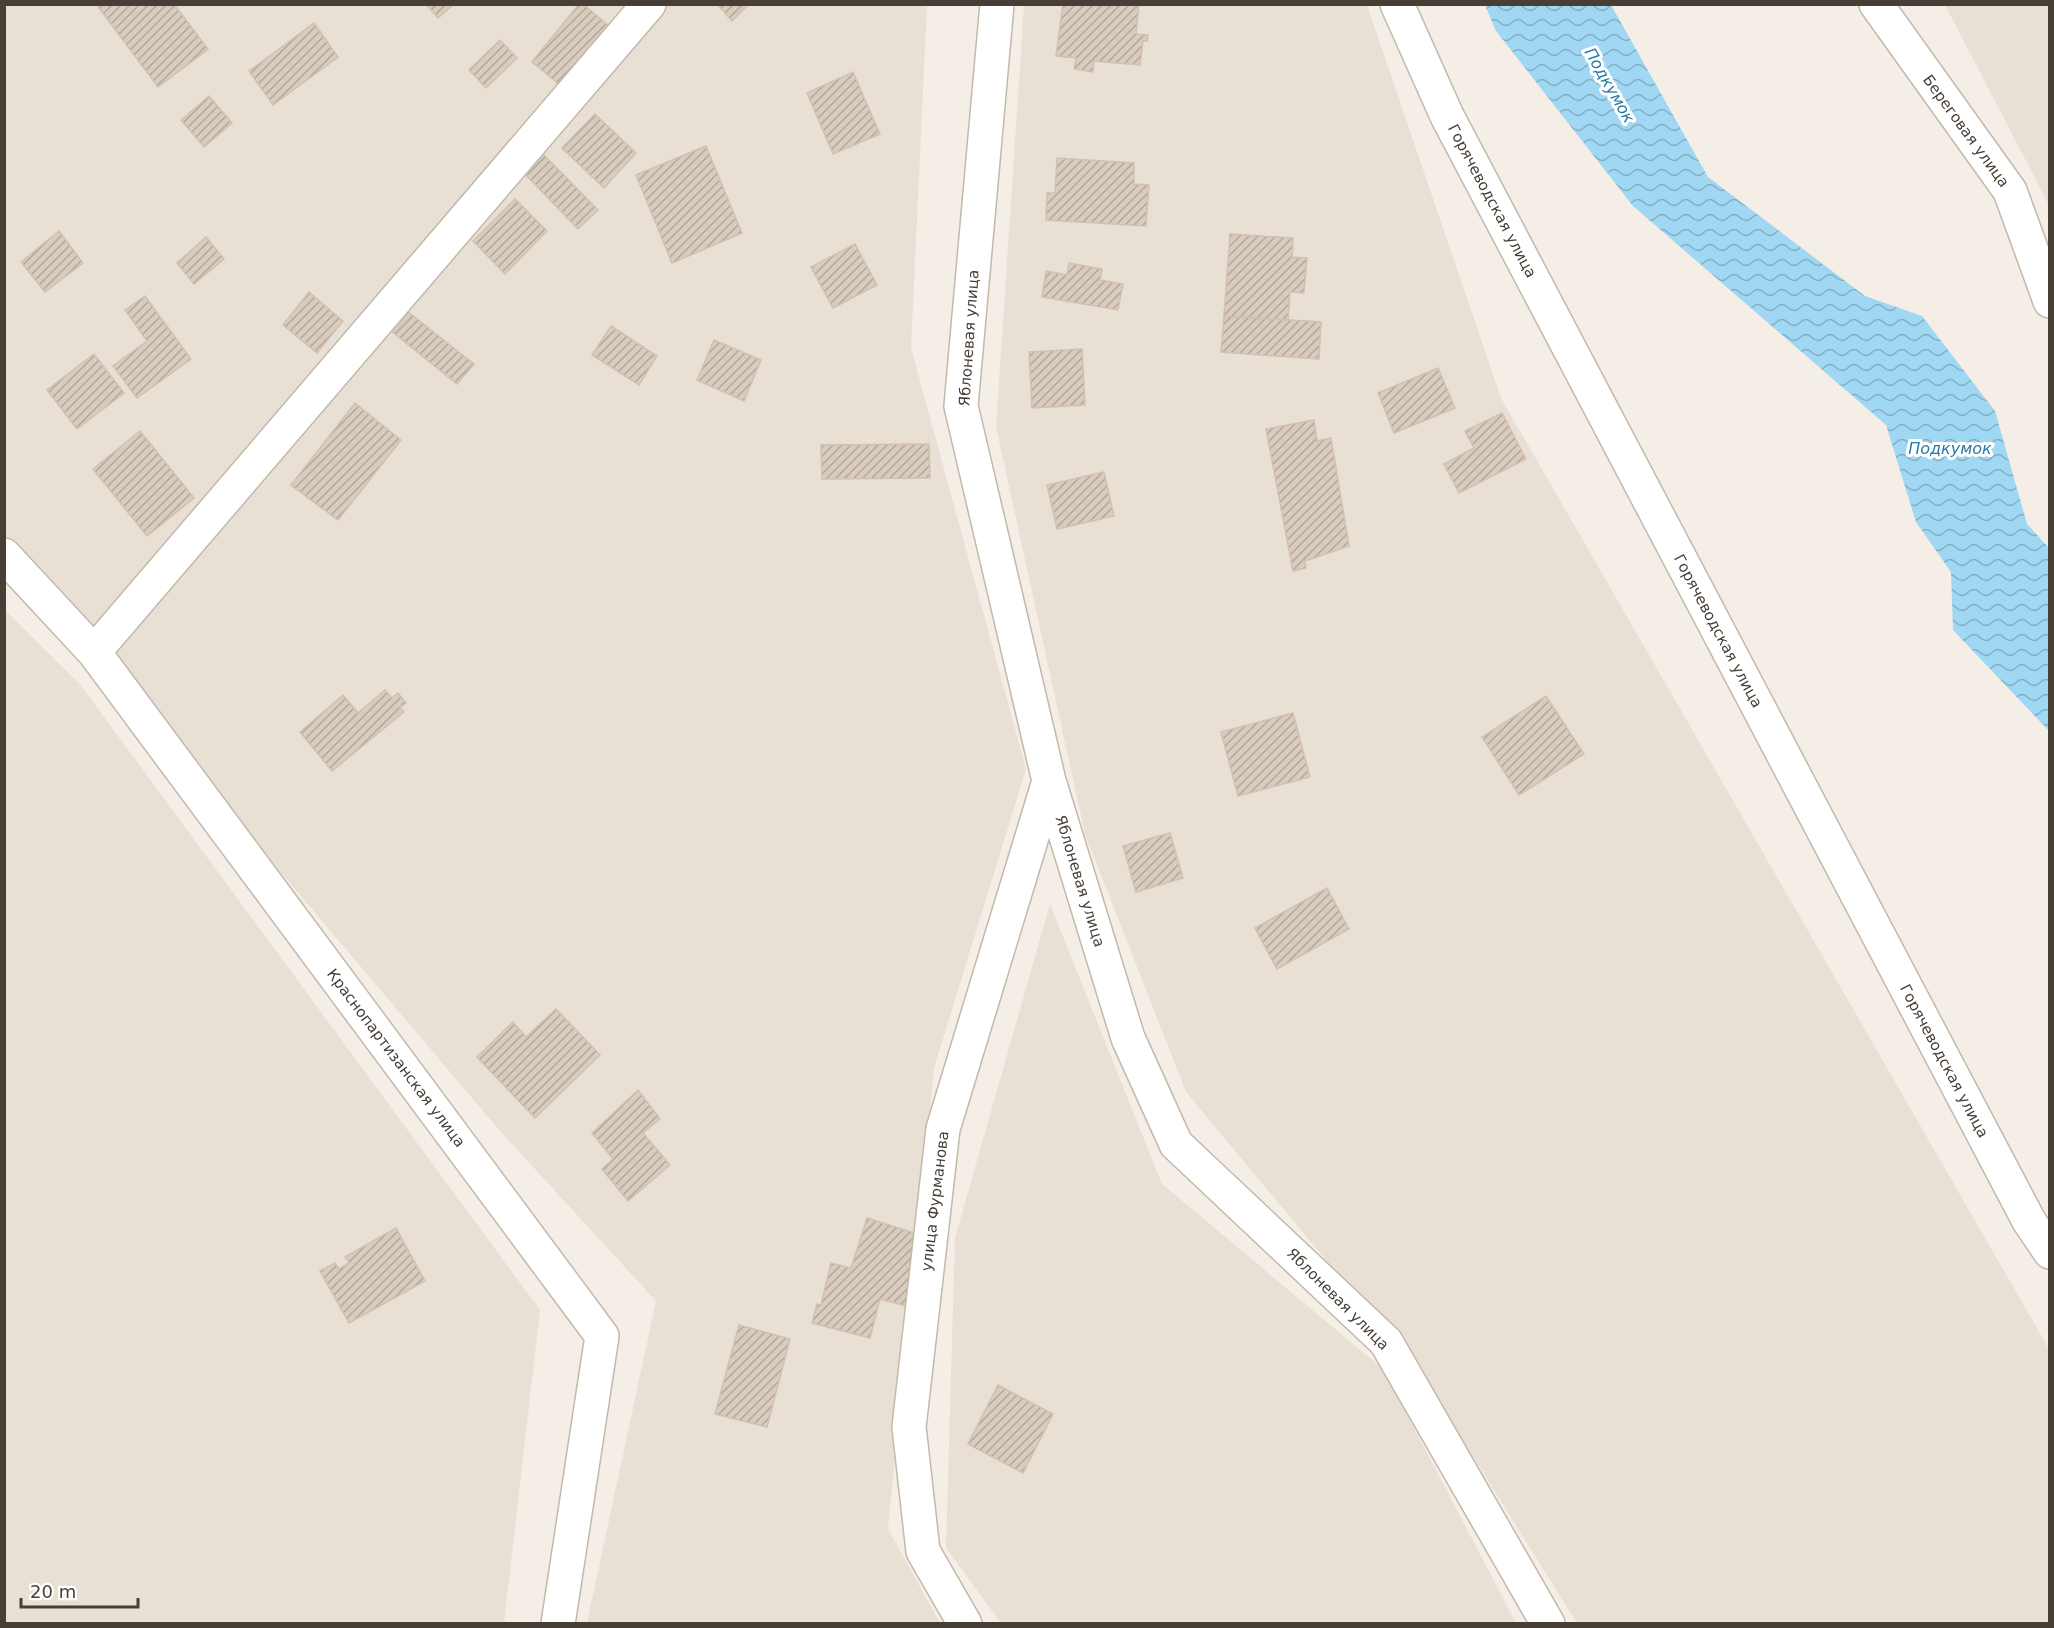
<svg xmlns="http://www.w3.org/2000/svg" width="2054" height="1628" font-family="'DejaVu Sans',sans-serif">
<defs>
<pattern id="water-waves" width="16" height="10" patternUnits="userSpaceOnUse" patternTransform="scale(1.5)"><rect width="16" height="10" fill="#a0d7f3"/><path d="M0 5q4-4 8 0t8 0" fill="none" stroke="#84b0c6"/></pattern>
<pattern id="building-hatch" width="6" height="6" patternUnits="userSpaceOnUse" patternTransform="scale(1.5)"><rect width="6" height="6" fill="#d9ccbe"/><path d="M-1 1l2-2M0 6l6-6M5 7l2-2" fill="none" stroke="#b2a79b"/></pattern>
</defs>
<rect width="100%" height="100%" fill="#f4eee6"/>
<!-- residential -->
<path fill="#e8e0d4" d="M5,5H927L911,348L1026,769L934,1068L888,1529L940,1623H587L656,1301L500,1131L94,652L5,558Z
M1024,5H1367L1501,398L2049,1349V1623H1577L1422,1375L1186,1092L1085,834L996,427Z
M1945,5H2049V205Z
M4,609L79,683L540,1310L504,1623H5Z
M1050,904L1162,1184L1383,1369L1516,1623H1001L946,1548L955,1238Z"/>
<!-- water -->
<path fill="url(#water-waves)" d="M1485,5H1611L1708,177L1865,296L1922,316L1995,411L2027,524L2049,548V731L1953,630L1951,572L1916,522L1886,425L1633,206L1496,31Z"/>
<!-- building -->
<path fill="url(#building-hatch)" stroke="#d1c1ae" stroke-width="1.5" d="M96,4H174L208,49L158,87Z
M426,4H454L438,18Z
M579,4H583L609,26L560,85L532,62Z
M717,4H749L732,21Z
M1063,4H1139L1136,34L1148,35L1147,41H1143L1140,65L1094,61L1093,72L1074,69L1076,58L1056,56Z
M314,23L338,57L273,105L249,71Z
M500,40L517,58L486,88L469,70Z
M853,72L880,134L833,154L807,93Z
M209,96L232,123L204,147L181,120Z
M595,114L636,153L604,188L562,148Z
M706,146L742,233L672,263L636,175Z
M540,151L598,210L578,229L521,170Z
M1057,158L1134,163V184L1149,185L1146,226L1046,220L1047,193H1055Z
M515,199L547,231L505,274L473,241Z
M59,231L83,263L45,292L21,262Z
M1230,234L1293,238L1292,257L1307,258L1304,293L1290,292L1288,320L1224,316Z
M206,237L224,259L194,284L177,263Z
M855,244L877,285L833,308L811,267Z
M1069,263L1102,269L1100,280L1123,284L1118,310L1042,297L1046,271L1067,275Z
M309,292L343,321L317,353L283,325Z
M145,296L191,359L137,398L113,366L147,341L125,310Z
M407,311L474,364L457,384L391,331Z
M1224,316L1321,322L1319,359L1221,352Z
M611,326L657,356L639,385L592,355Z
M714,340L761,360L744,401L697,380Z
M1082,349L1085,405L1032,408L1029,352Z
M94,354L124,393L77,429L47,390Z
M1438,368L1455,408L1394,433L1378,393Z
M355,403L401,440L338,520L291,485Z
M1502,413L1526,459L1459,493L1444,464L1474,448L1465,431Z
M1314,420L1317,441L1331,438L1349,546L1305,561L1306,568L1293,571L1266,429Z
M140,431L194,498L147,536L93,469Z
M929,444L930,478L822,479L821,445Z
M1104,472L1114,516L1057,529L1047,485Z
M385,690L392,698L398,693L406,703L400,707L404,712L332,771L300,732L343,695L358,713Z
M1546,696L1584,754L1519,795L1482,737Z
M1293,713L1310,777L1238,796L1221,732Z
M1170,833L1183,878L1136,892L1123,846Z
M1327,888L1349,929L1277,969L1255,928Z
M556,1009L600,1055L535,1118L477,1057L513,1022L526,1037Z
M638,1090L660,1119L643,1133L670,1165L628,1201L602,1169L613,1159L592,1133Z
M867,1218L936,1240L918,1309L880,1299L870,1338L812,1323L817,1304L821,1305L831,1263L851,1268Z
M396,1228L425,1281L349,1323L320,1271L335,1263L339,1269L349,1263L345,1257Z
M739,1325L790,1339L767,1427L715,1414Z
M998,1385L1053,1414L1023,1473L968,1444Z"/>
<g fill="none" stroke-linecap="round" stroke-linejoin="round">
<!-- minor casing -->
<g stroke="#c2b9ab" stroke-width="36">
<path id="minor" d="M997,4L961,406L1049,781L1128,1038L1176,1144L1386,1342L1548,1624
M1397,4L1447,116L2029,1221L2050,1252
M1876,4L2010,191L2050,301
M4,555L94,652L602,1336L558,1624
M94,652L649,4
M965,1624L923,1551L909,1427L943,1129L1049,781"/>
</g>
<!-- minor -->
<use href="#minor" stroke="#fff" stroke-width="33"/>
</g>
<g text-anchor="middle" stroke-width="6" stroke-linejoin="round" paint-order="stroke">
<!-- street labels -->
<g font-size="15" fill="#473e35" stroke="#fff">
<text transform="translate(1966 131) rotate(54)" y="5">Береговая улица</text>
<text transform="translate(1492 201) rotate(62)" y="5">Горячеводская улица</text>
<text transform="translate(969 338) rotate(-86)" y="5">Яблоневая улица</text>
<text transform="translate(1718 631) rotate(62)" y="5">Горячеводская улица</text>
<text transform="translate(1080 881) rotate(73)" y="5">Яблоневая улица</text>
<text transform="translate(396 1058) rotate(53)" y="5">Краснопартизанская улица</text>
<text transform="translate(1944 1061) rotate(62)" y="5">Горячеводская улица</text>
<text transform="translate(935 1201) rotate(-83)" y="5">улица Фурманова</text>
<text transform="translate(1338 1299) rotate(45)" y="5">Яблоневая улица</text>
</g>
<!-- water labels -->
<g font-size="16" font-style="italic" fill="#2879a6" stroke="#fff">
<text transform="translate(1610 85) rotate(60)" y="6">Подкумок</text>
<text x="1950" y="454">Подкумок</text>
</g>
</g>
<!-- border -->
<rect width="2054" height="1628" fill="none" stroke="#473e35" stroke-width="12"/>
<!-- scale -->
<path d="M21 1598v9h117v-9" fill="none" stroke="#473e35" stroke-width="3"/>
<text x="30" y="1598" font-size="18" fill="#473e35" stroke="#ffffff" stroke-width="4.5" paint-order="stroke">20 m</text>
</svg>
